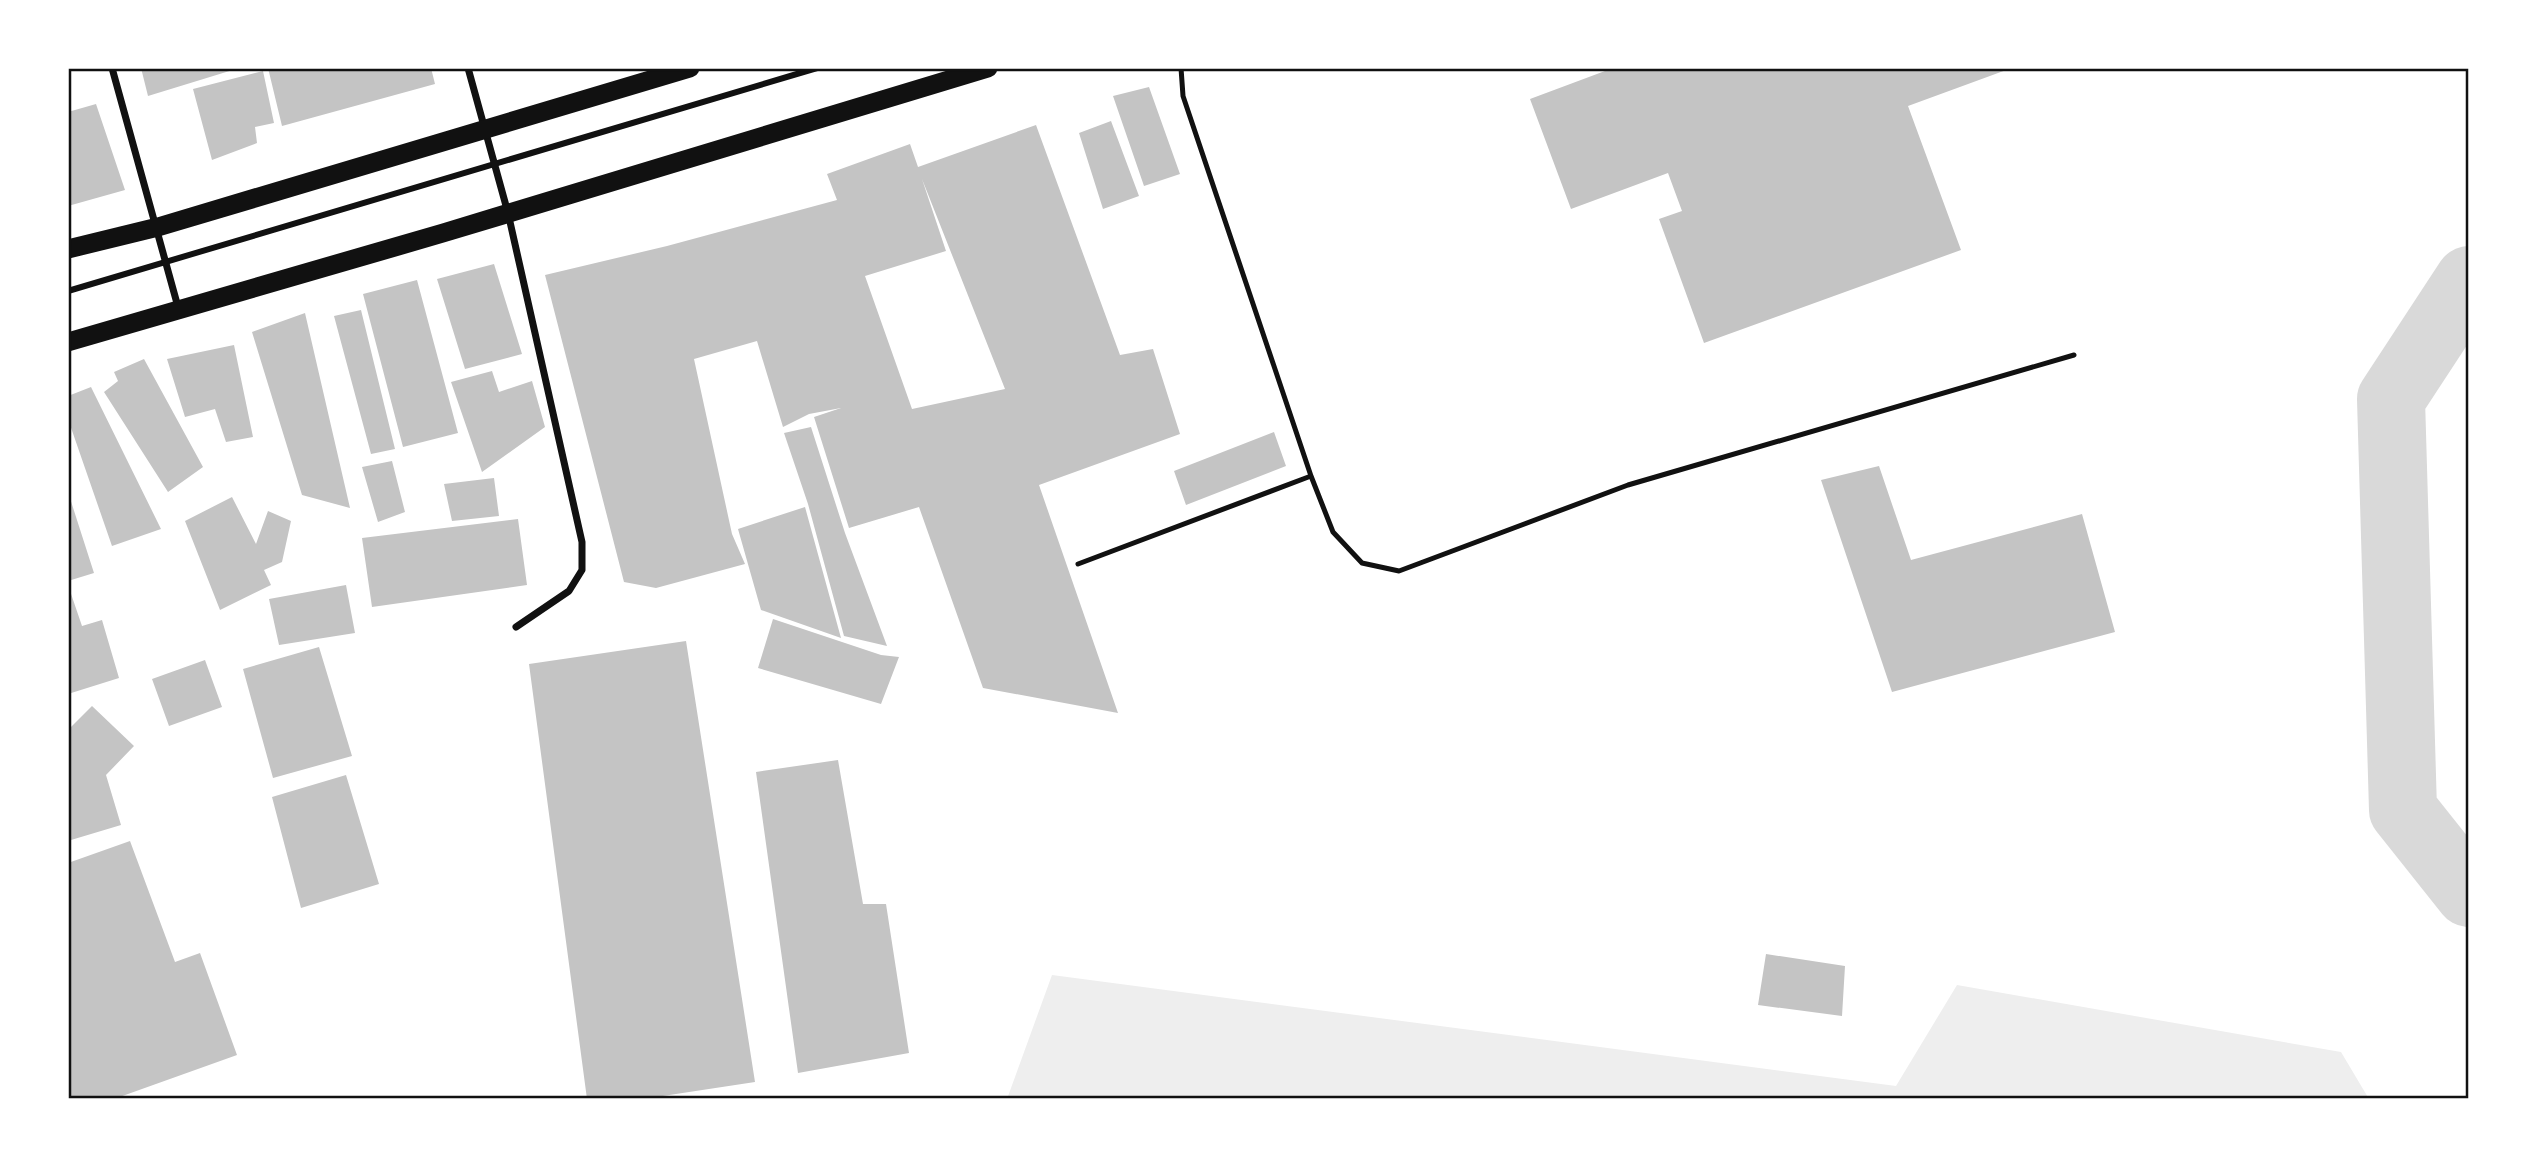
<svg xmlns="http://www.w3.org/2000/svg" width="2537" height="1167" font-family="Mulish,sans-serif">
<rect width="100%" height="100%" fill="#fff"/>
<!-- green -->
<path fill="#eee" d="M1052,975L1896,1086L1957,985L2341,1052L2369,1099H1007Z"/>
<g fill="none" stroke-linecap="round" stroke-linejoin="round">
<!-- river -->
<path stroke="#d9d9d9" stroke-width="68" d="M2469,280L2391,399L2403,810L2469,893"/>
</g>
<!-- building -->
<path fill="#c4c4c4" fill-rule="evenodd" d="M141,68H236V69L148,96Z
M268,68H431L435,84L282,126Z
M1613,68H2009V69L1908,106L1961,250L1704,343L1659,219L1682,211L1668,173L1571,209L1530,99Z
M263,71L274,123L255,127L257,143L212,160L193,89Z
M1149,87L1180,174L1144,186L1113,96Z
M96,104L125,190L68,206V112Z
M1111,121L1139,196L1103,209L1079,133Z
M1036,125L1120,355L1153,349L1180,434L1039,485L1118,713L983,688L919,507L849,528L814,417L841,408L809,414L783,427L757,341L694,359L732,534L745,564L656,588L624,582L545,275L667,246L837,200L827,174L910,144L918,167ZM922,179L1005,389L912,409L865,276L946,251Z
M494,264L522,354L465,369L437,279Z
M417,280L458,433L403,447L363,294Z
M361,310L395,449L371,454L334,316Z
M305,313L350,508L302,495L252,332Z
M234,345L253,437L226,442L215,409L185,417L167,359Z
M144,359L203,467L168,492L104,392L118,381L114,372Z
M492,371L499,392L532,381L545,427L482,472L451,382Z
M91,387L161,529L112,546L68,419V396Z
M811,427L845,533L887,646L844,636L808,504L784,433Z
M1274,432L1286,466L1186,505L1174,471Z
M392,461L405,512L378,522L362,467Z
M1879,466L1911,560L2082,514L2115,632L1892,692L1821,480Z
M494,478L499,516L452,521L444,484Z
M68,492L94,573L68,581Z
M232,497L256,544L268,511L291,521L282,562L264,570L271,585L220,610L185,521Z
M805,507L841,638L761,610L738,529Z
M518,519L527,585L372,607L362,538Z
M68,585L82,626L102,620L119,678L68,694Z
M346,585L355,633L279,645L269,599Z
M773,619L881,655L899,657L881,704L758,668Z
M686,641L755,1082L643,1099H587L529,664Z
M319,647L352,756L273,778L243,669Z
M205,660L222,707L169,726L152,679Z
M92,706L134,746L106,775L121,825L71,840L68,830V725L71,727Z
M838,760L863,904H886L909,1053L798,1073L756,772Z
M346,775L379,884L301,908L272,797Z
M130,841L175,962L200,953L237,1055L114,1099H68V863Z
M1766,954L1845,966L1842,1016L1758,1005Z"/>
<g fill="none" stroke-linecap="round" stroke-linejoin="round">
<!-- service -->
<path stroke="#111" stroke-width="5" d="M1181,68L1183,96L1311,476L1333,532L1362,563L1399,571L1628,485L2074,355
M1078,564L1311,476"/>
<!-- pedestrian -->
<path stroke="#111" stroke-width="6" d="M68,291L817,68"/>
<!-- minor -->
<path stroke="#111" stroke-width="7" d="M112,68L178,307
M468,68L508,213L582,542V570L569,591L516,627"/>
<!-- trunk -->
<path stroke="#111" stroke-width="19" d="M68,249L158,227L690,68
M68,342L443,233L988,68"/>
</g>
<!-- border -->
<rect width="2537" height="1167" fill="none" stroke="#ffffff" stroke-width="140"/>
<rect x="70" y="70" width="2397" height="1027" fill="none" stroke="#111" stroke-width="2.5"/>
</svg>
